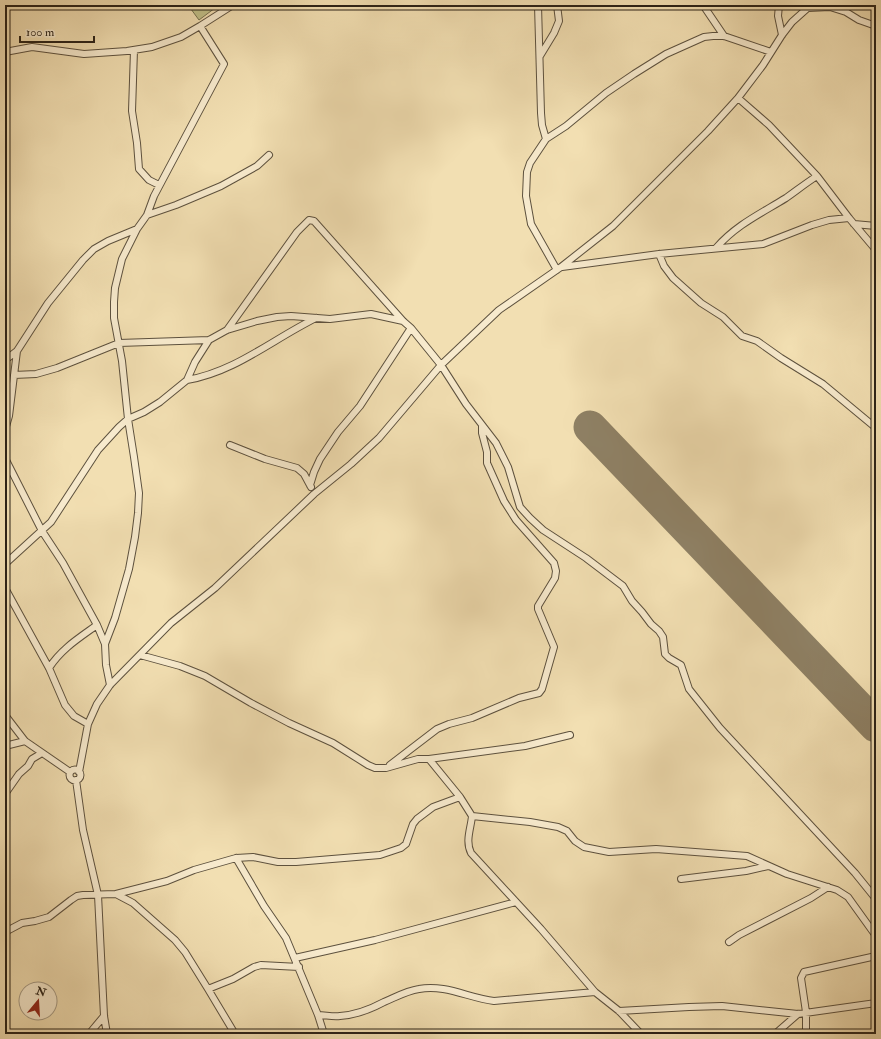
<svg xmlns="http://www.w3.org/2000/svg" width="881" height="1039" font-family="'IM FELL Double Pica',serif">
<rect width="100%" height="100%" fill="#f2dfb2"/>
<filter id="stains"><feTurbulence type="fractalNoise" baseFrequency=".005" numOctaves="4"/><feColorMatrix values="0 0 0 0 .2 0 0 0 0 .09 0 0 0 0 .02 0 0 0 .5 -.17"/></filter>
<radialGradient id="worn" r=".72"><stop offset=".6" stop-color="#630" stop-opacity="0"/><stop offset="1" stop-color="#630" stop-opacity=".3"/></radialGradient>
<!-- grass -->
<path fill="#c1c088" stroke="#767150" d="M188,5H219L199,20Z"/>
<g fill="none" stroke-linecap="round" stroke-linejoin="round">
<!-- runway -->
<path stroke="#8e8064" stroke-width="33" d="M590,427L876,726"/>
<!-- minor casing -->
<g stroke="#5d513e" stroke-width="8">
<path id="minor" d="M538,5L541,113L542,125L546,139L566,126L606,93L634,74L666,54L704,37L713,36H724L771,52
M703,5L724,36
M779,5L778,16L782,35
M808,8L830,7L846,12L859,20L876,26
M134,50L132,111L137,143L139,169L149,180L159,185
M5,52L32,47L84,54L127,51L152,47L181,37L200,26L233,5
M540,56L554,33L559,21L557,5
M738,98L769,125L817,176L849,218L876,250
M546,139L530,163L527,172L526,196L531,224L557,270
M147,215L154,196L224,64L200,26
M854,224L876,226
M716,248C736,225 760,214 786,198C796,191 806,183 817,176
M659,254L664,266L673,278L701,303L723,317L742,336L757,341L781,358L823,384L876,428
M562,267L659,254L763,244L812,225L829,220L849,218
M227,330L297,232L309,220L314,221L403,321L411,328L441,365L466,404L496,443L508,467L520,507L530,518L543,530L586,558L623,586L632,601L642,612L651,624L659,631L663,637L665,654L669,658L681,665L689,689L720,728L855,873L876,899
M5,360L17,351L48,303L83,260L94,249L108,241L137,229L147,215L176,205L221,186L257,166L269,155
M14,375L36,374L57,368L119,343L209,340L227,330L257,321L277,317L291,316L330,319L371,314L403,321
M187,380C235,372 273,339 316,318
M5,430L9,416L17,351
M230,445L265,459L297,468L304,474L311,487
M5,458L42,531L63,563L97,625L105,644
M310,485L314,472L320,459L338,432L360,406L411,328
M5,564L51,522L98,450L119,427L128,419L144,412L160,402L187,380L195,362L209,340
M5,588L49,668L65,705L74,716L88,724
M140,655L180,666L205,676L251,703L289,723L333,743L368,765L375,768H386L418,759H429L460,797L472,816C471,828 465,841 471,853L541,929L595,992L619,1011L641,1034
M49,668C61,649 79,638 97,625
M110,685L106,665L105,644L115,618L129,569L135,537L138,513L139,493L134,457L128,419L122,361L114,318V302L115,288L122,259L137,229
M5,715L25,741L70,772
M5,746L25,741
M429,759L525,746L570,735
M390,765L437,729L449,724L472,718L519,698L539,693L542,689L554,647L538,609V606L555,578L556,571L554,563L516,520L504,501L487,463V452L482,433V426
M69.5 775a5.5 5.5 0 1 1 11 0a5.5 5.5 0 1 1-11 0Z
M79,772L88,724L97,704L110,685L171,623L215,588L314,494L351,464L379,438L441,365L499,310L561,267L613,226L708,131L738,98L763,65L782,35L792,22L811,5
M76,780L83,830L98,895L104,1016L107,1034
M5,794L19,774L28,766L32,759L42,753
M472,816L530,822L558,827L567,831L575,841L584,847L609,852L656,849L747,856L787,874L837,890L848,897L876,936
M236,858L264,906L286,938L318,1015L324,1034
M681,879L746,871L768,866
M116,894L167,881L194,870L236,858L253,857L278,862H296L380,855L401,848L406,844L413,824L417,819L433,807L460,797
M5,932L22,923L35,921L49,917L71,900L77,896L83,895L116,894L133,903L175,940L185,952L208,989L235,1034
M729,942L739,935L811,898L828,887
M295,958L375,940L516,902
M208,989L233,979L254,967L261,965L299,967
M619,1011L689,1007L722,1006L798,1014L876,1003
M318,1015C325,1015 333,1017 340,1016C355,1015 371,1009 384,1002C396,997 406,991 419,989C445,984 469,998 494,1001L595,992
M89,1034L104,1016
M775,1034L798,1014
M808,1034L806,1029V1012L801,978L804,972L876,956"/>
</g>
<!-- minor -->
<use href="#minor" stroke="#f7eacd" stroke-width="6"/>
</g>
<!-- margin -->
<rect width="881" height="1039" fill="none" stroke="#f2dfb2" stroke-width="20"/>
<rect x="6" y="6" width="869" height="1027" fill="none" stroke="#2b2217" stroke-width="2"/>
<rect x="10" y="10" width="861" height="1019" fill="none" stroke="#2b2217"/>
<!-- north arrow -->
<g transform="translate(38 1001) rotate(18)"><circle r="19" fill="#f7eacd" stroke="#a59a84"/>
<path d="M0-3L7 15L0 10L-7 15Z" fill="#8f2418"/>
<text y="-6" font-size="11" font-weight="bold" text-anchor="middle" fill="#2b2217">N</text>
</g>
<!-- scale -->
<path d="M20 36v6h74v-6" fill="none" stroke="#2b2217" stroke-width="2"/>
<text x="26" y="36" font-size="12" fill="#2b2217" stroke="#f7eacd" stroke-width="3" paint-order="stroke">100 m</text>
<rect width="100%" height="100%" filter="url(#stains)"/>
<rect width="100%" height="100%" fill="url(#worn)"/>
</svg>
